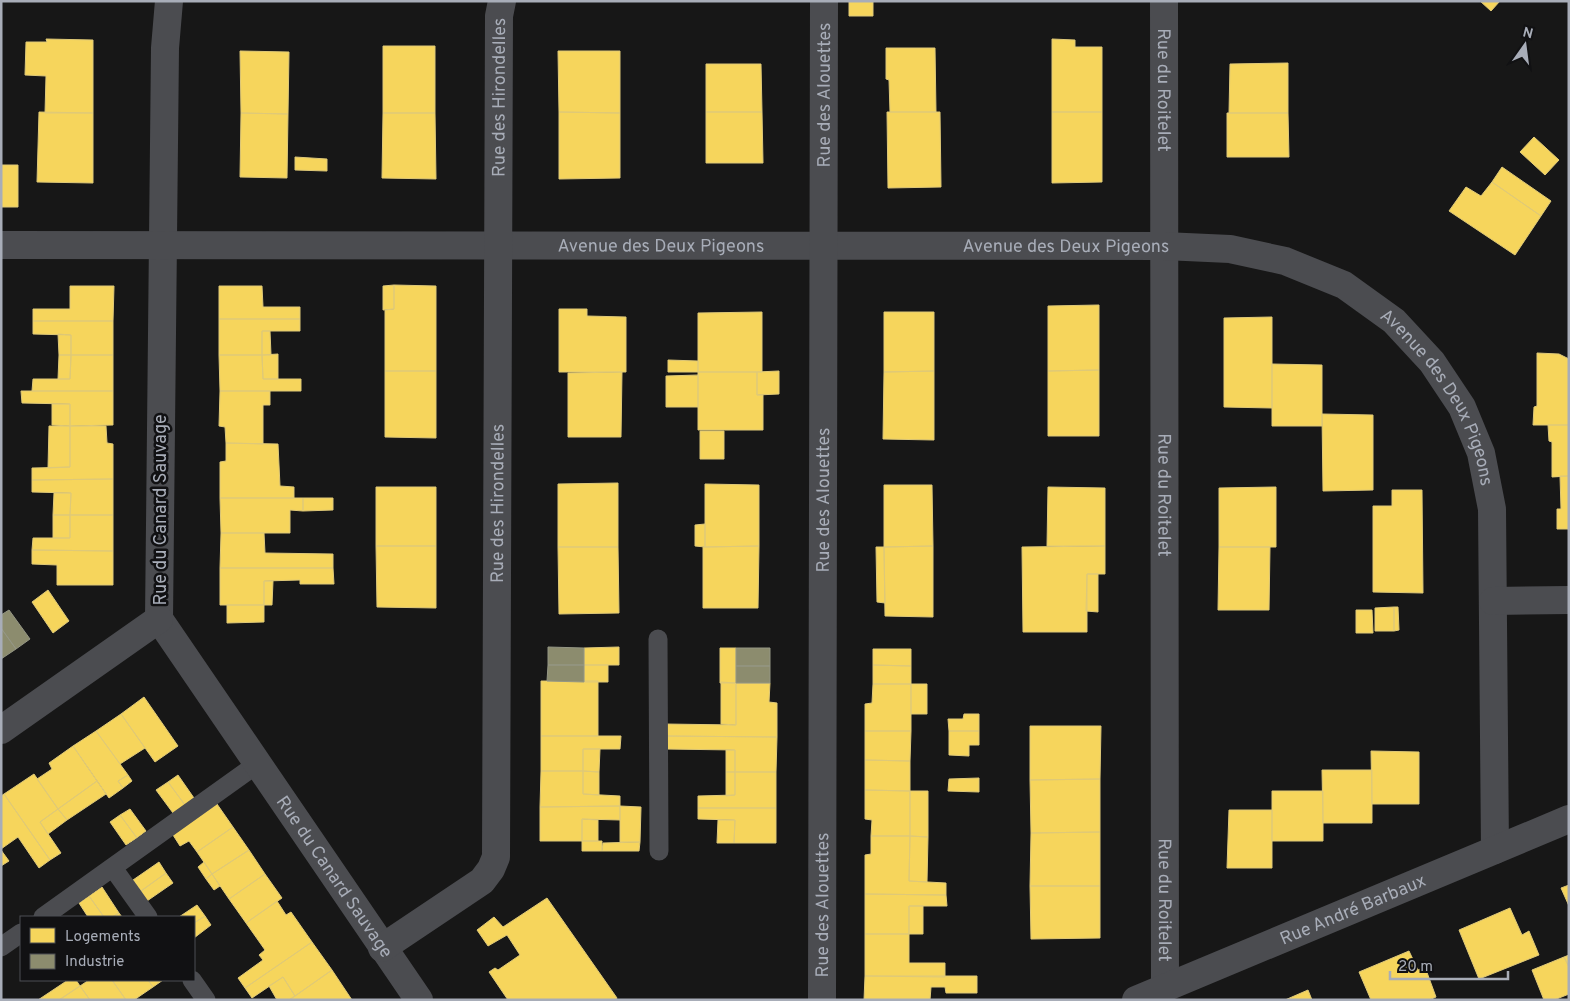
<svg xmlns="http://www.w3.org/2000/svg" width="1570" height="1001" font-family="Overpass,sans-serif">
<rect width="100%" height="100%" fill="#171717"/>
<!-- homes -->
<path fill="#f6d55c" stroke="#dfc978" d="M849,1H873V16H849Z
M1480,1H1500L1491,11Z
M46,39L93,40V113H45L46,76L25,75L26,42H47Z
M1052,39L1075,40V47H1102V112H1052Z
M383,46H435V113H383Z
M886,48H935L936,112H890L889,80L886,79Z
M240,51L289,52L288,114L241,113Z
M558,51H620V113L559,112Z
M1288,63V113H1229L1230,64Z
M706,64H761L762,112H706Z
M39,112L93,113V183L37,182Z
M559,112L620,113V178L559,179Z
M706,112H762L763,163H706Z
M887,112H940L941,187L888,188Z
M1052,112H1102V182L1052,183Z
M241,113L288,114L287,178L240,177Z
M383,113H435L436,179L382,178Z
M1227,113H1288L1289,157H1227Z
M1534,137L1559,160L1545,175L1520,152Z
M295,157L327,159V171L295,170Z
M1,165H18V207H1Z
M1502,167L1551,201L1541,216L1492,182Z
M1492,182L1541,216L1515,255L1449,211L1466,187L1481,196Z
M394,285L436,286V371H385V310L394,309Z
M394,285V309L383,310V286Z
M70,286H114L113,321H33V309H70Z
M219,286H262L263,307H300V319H219Z
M1099,305V370L1048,371V306Z
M559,309H587V316L626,317V372H559Z
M762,312V372H698V313Z
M884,312H934V371L884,372Z
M1272,317V408L1224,407V318Z
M219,319H300V331H262V355H219Z
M33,321H113V355H71V335L33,334Z
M262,331H270L271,355H262Z
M58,334L71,335V355H59Z
M1537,353L1559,354L1569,359V425H1533L1534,407L1537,406Z
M278,354V379H263L262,355Z
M59,355H71L70,379H58Z
M71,355H113V391H32L33,379H70Z
M219,355H262L263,379H301V391H220Z
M668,360L698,361V372H668Z
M1272,364L1322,365V426H1272Z
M1099,370V436H1048V371Z
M385,371H436V438L385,437Z
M779,371V394L757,395V372Z
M934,371V440L883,439L884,372Z
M622,372L621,437H568V373Z
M698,372H757V395H763V430H698Z
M698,375V407H666V376Z
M21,391H113V425L70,426V404L22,403Z
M220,391H270V405H263V444L226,443L225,427L219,426Z
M52,404H70V426L52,425Z
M1322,414L1373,415V490L1323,491Z
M1548,425H1569V476L1552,477V442L1549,441Z
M49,426H70V467L48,468Z
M70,426H106L107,443L113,444V479L32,480V468L70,467Z
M700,431H724V459H700Z
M226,443L278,444L280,486L294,487V498H220V462L226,461Z
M1560,476H1569V529H1557V509H1561Z
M113,479V515H70L71,493L32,492V480Z
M618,483V547H558V484Z
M705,484L759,485V546L705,547Z
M884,485H932L933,546L884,547Z
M376,487H436V546H376Z
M1048,487L1105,488V546H1047Z
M1276,487V547H1219V488Z
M1392,490H1422L1423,593L1373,592V506H1392Z
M54,493H71L70,515H53Z
M220,498H303V511L290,510V533H221Z
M303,498H333V510L303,511Z
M53,515H70V538H53Z
M70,515H113V551L32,550L33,538H70Z
M705,524V547L695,546V525Z
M221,533H264L265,553L333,554V568H220Z
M376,546H436V608L377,607Z
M759,546L758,608H703V547Z
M933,546V617L885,616L884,547Z
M1105,546V574H1087V632H1023L1022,547Z
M558,547H618L619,613L559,614Z
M876,547H884L885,603L877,602Z
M1219,547H1270L1269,610H1218Z
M32,550L113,551V585H57V565L32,564Z
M220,568H333L334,584H300V580L264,581V605H220Z
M1087,574H1098V612L1086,611Z
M264,581H273L272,605H264Z
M48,590L69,621L53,633L32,602Z
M227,605H264V622L227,623Z
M1394,607H1398L1399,630L1394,631Z
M1394,607V631H1375V608Z
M1356,610H1372L1373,633H1356Z
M619,647V665H584V648Z
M720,648H736V683H720Z
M873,649H911V666L873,665Z
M584,665H608V682H584Z
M873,665L911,666V684H873Z
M541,681H598V736H541Z
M721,682L736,683V725L721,724Z
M736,683H770L769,702L777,703V737L665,736V724L736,725Z
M873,684H911V731H865V704L872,703Z
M911,684H927V714H911Z
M144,697L178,746L155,762L121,714Z
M121,714L145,748L120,764L96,731Z
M964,714H979V731H949L948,719H963Z
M1030,726H1101L1100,779L1030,780Z
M96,731L128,775L118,781L123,788L109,798L73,746Z
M865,731H911L910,761L865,760Z
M949,731H979V745H969V756L949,755Z
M541,736H621L620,749H583V771H541Z
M665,736L777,737L776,772H735V750L665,749Z
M73,746L97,781L58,809L37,779L52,769L49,763Z
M583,749H600L599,772L583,771Z
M726,750H735V772H726Z
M1371,751L1419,752V804H1372Z
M865,760L910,761V791L865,790Z
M1322,770H1372V823H1323Z
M541,771H583V794L620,796V806L540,807Z
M583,771L599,772V795L583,794Z
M726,772H735V795L726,796Z
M735,772H776V808H698V796L735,795Z
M34,774L58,809L40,822L61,853L50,860L4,794Z
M128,775L132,781L123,788L118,781Z
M178,775L194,798L185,805L168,782Z
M979,778V792L948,791L949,779Z
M1100,779V832L1031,833L1030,780Z
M97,781L106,794L67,820L58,809Z
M168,782L185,805L173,813L156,790Z
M865,790L910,791V836H871L872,820L865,819Z
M910,791H928V837L910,836Z
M1272,791H1323V841H1272Z
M4,794L50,860L39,868L18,837L1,849V796Z
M217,804L233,827L197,852L189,841L180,846L173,835Z
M620,806L641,807L640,842H620Z
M620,806V820L582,819V841H540V807Z
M698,808H776V843H734L735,820L698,819Z
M58,809L67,820L48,834L40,822Z
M130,809L146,831L137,838L120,815Z
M1229,810H1272V868H1227Z
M120,815L137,838L126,845L110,822Z
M582,819L598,820V841H582Z
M718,820H735L734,843H717Z
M233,827L249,850L212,874L197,852Z
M1100,832V886H1030L1031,833Z
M871,836H910L909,881L946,883V895L865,894V855L871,854Z
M910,836L928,837L927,882L909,881Z
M582,841H602V851H582Z
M640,842L639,851H602L603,843Z
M1,850L9,861L1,866Z
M249,850L265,874L229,899L212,874Z
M159,862L166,873L141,891L133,880Z
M204,862L212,874L206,879L198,867Z
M166,873L173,883L147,901L141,891Z
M212,874L220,886L214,890L206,879Z
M265,874L282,898L246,923L229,899Z
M1569,885V906L1561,888Z
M1030,886H1100V938L1031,939Z
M102,887L119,913L112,917H104L89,896Z
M865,894L946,895L947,906H909V934H865Z
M89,896L104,917H88L79,903Z
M547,898L617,998L616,1000H508L489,972L495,968L498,970L520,955L507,935L488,946L477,930L494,917L503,927Z
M277,901L286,915L291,912L312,942L245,988L238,978L263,960L259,955L265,950L246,923Z
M197,905L205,916L194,923V917H179Z
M909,906H923V934H909Z
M1510,908L1522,935L1529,931L1539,955L1479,979L1459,930Z
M119,913L122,917H112Z
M205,916L211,925L194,938V923Z
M865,934H909V963H945V977L865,976Z
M312,942L332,970L295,996L283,977L252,998L245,988Z
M1409,951L1418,970L1425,967L1436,997L1429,1000H1371L1359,972Z
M1569,955V967L1564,957Z
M1564,957L1569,967V994L1554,1000H1544L1532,970Z
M332,970L352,1000H289L295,996Z
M865,976H977V993H946L945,987H931L930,1000H864Z
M283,977L295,996L289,1000H277L269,986Z
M68,980H76L80,986L59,1000H38Z
M89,980H112L126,1000H90L80,986Z
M112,980H148L153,987L134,1000H126Z
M148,980H163L153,987Z
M80,986L90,1000H59Z
M1308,990L1312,1000H1285Z"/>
<!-- industry -->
<path fill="#8c8c6e" stroke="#949684" d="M9,610L30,639L16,649L1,628V615Z
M1,628L16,649L1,659Z
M548,647L584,648V665H548Z
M736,648H770V666H736Z
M548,665H584V682L547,681Z
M736,666H770V683H736Z"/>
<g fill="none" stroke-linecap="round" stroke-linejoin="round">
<!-- service -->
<path stroke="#4b4c50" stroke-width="19" d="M658,639L659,851
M113,868L148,917
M43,917L257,764
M1,947L21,933
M192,980L206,1000"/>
<!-- minor -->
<g stroke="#4b4c50" stroke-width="28">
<path id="s1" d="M169,1L165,48L159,619L419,1000"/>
<path id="s2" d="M1164,1L1165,988"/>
<path id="s3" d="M1,245L1164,246L1230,249L1285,261L1344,285L1394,321L1432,362L1462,407L1481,453L1492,509L1495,850"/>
<path d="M1493,601L1569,600"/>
<path d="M1,730L159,619"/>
<path id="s4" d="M382,948L482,881L491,869L496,857L499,16L502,1"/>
<path id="s5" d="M822,1000L824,1"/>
</g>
<!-- tertiary -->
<path stroke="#4b4c50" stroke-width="28" id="s6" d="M1136,1000L1569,819"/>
</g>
<g text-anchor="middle" stroke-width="5" stroke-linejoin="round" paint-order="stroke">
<!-- street labels -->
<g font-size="18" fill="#a8adb8" stroke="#111113">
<text dy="6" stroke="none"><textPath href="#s2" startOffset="89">Rue du Roitelet</textPath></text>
<text dy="6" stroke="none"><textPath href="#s5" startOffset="905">Rue des Alouettes</textPath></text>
<text dy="6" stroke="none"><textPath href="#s4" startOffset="908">Rue des Hirondelles</textPath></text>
<text dy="6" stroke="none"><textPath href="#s3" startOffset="660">Avenue des Deux Pigeons</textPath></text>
<text dy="6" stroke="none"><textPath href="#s3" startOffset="1065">Avenue des Deux Pigeons</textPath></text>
<text dy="6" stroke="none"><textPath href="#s3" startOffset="1500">Avenue des Deux Pigeons</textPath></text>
<text dy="6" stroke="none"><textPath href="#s2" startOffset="494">Rue du Roitelet</textPath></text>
<text dy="6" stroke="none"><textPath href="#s5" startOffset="500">Rue des Alouettes</textPath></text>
<text dy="6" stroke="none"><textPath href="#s4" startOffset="502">Rue des Hirondelles</textPath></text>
<text transform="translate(160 510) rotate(-90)" y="6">Rue du Canard Sauvage</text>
<text dy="6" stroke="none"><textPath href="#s1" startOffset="930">Rue du Canard Sauvage</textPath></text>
<text dy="6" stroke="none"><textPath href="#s2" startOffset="899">Rue du Roitelet</textPath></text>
<text dy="6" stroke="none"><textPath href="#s5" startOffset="95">Rue des Alouettes</textPath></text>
<text dy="6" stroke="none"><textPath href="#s6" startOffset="235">Rue André Barbaux</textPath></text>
</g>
</g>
<!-- border -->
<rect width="1570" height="1001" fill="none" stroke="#a8adb8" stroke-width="5"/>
<!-- legend -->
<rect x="20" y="916" width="175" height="65" fill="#111113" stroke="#4d4f55"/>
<rect x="30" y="928" width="25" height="15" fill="#f6d55c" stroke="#4d4f55"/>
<text x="65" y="941" font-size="15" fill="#a8adb8">Logements</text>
<rect x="30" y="954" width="25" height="15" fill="#8c8c6e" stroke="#4d4f55"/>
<text x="65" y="966" font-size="15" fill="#a8adb8">Industrie</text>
<!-- north arrow -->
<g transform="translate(1525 45) rotate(14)" stroke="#111113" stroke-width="4" paint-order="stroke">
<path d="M0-4L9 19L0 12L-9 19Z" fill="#a8adb8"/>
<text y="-8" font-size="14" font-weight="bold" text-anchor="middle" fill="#a8adb8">N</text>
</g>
<!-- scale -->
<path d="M1390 971v8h118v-8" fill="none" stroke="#a8adb8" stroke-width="2.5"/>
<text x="1398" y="971" font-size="15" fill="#a8adb8" stroke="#111113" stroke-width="4" paint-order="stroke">20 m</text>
</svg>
